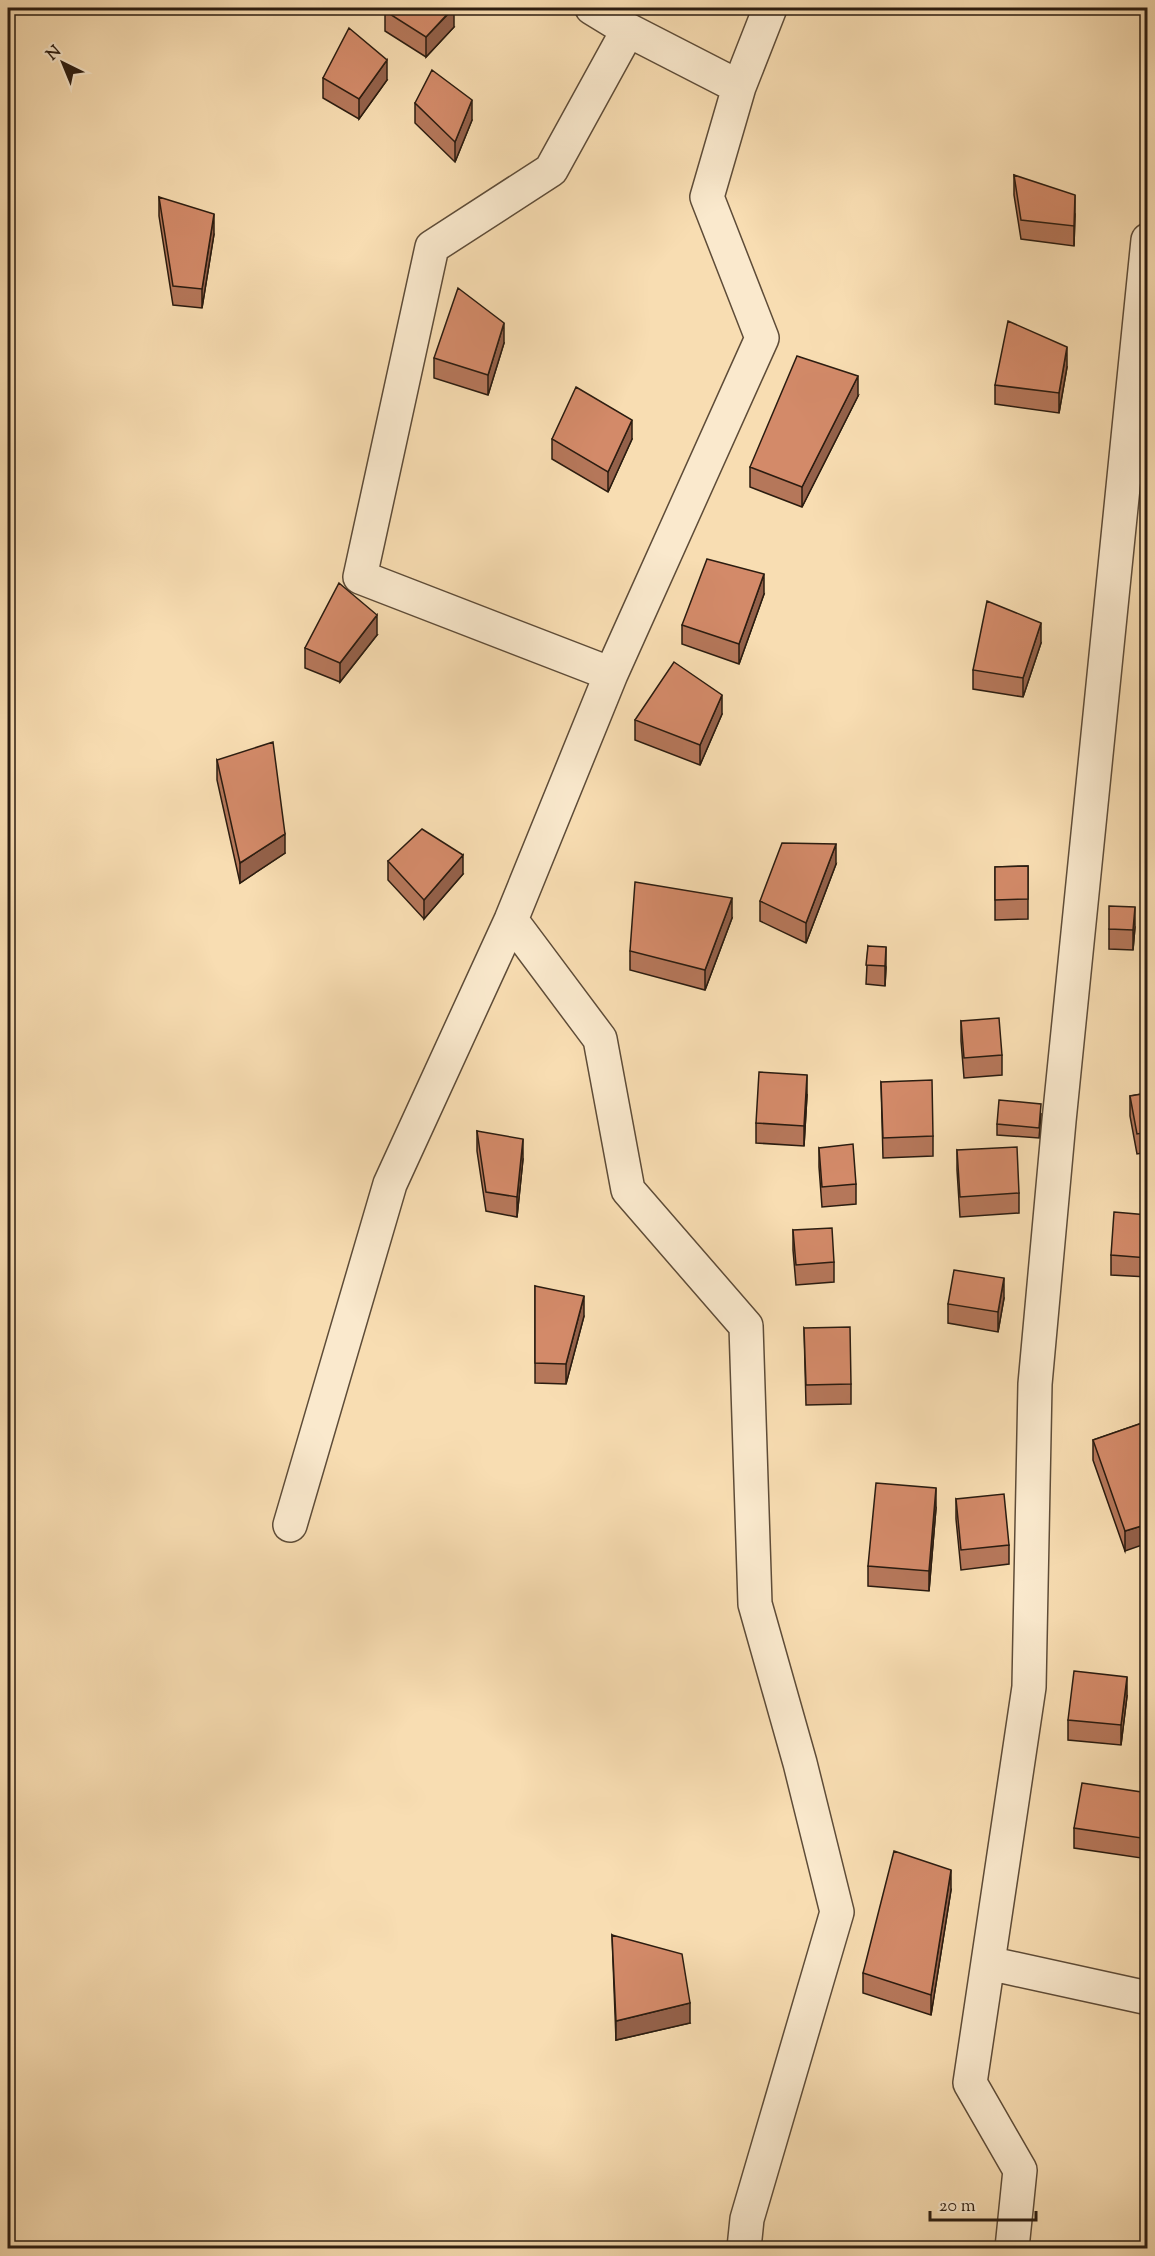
<svg xmlns="http://www.w3.org/2000/svg" width="1155" height="2256" font-family="'Sorts Mill Goudy',serif">
<rect width="100%" height="100%" fill="#f8ddb2"/>
<filter id="stains"><feTurbulence type="fractalNoise" baseFrequency=".00333" numOctaves="4"/><feColorMatrix values="0 0 0 0 .2 0 0 0 0 .09 0 0 0 0 .02 0 0 0 .5 -.17"/></filter>
<radialGradient id="worn" r=".72"><stop offset=".6" stop-color="#630" stop-opacity="0"/><stop offset="1" stop-color="#630" stop-opacity=".3"/></radialGradient>
<g fill="none" stroke-linecap="round" stroke-linejoin="round">
<!-- minor casing -->
<g stroke="#5e4c38" stroke-width="36">
<path id="minor" d="M592,8L628,30L739,87
M611,674L360,577L432,247L551,170L628,30
M511,920L600,1039L628,1190L746,1326L755,1604L800,1763L837,1912L747,2219L744,2248
M290,1525L390,1184L511,920L611,674L762,338L707,197L739,87L770,8
M988,1963L1148,1998
M1012,2248L1020,2170L970,2083L1029,1687L1035,1384L1059,1121L1148,240"/>
</g>
<!-- minor -->
<use href="#minor" stroke="#fae9cd" stroke-width="33"/>
</g>
<!-- wall -->
<path fill="#b5775a" stroke="#2b1c10" stroke-width="1.5" d="M385,11L454,27L426,57L385,31Z
M323,78L387,80L359,119L323,98Z
M415,103L472,120L455,162L415,123Z
M1014,175L1075,214L1074,246L1021,239L1014,195Z
M159,197L214,234L202,308L173,305L159,216Z
M504,343L488,395L434,378V358Z
M1067,367L1059,413L995,404V385Z
M858,396L802,507L750,487V467Z
M552,439H632L608,492L552,459Z
M1145,551L1148,552V624L1145,571Z
M764,594L739,664L682,644V625Z
M377,635L340,682L305,668V648Z
M1041,643L1023,697L973,689V670Z
M722,714L700,765L635,740V720Z
M217,760L285,853L240,883L217,780Z
M388,861L463,874L424,919L388,880Z
M836,864L806,943L760,921V901Z
M1028,866V919L995,920V867Z
M1145,882H1148V924L1145,902Z
M732,918L705,990L630,970V951Z
M1135,927L1133,950L1109,949V929Z
M868,946L886,967L885,986L866,984Z
M961,1021L1002,1055V1075L964,1078L961,1041Z
M881,1082L933,1136V1156L883,1158Z
M1148,1093V1152L1137,1154L1130,1116V1096Z
M807,1095L804,1146L756,1143V1123Z
M1041,1114L1039,1138L997,1135V1124Z
M477,1131L523,1159L517,1217L486,1211L477,1151Z
M819,1148L856,1184V1204L822,1207L819,1167Z
M957,1150L1019,1193V1213L960,1217L957,1170Z
M1148,1215V1277L1111,1275V1255Z
M793,1230L834,1262V1282L796,1285L793,1250Z
M535,1286L584,1316L566,1384L535,1383Z
M1004,1298L998,1332L948,1323V1304Z
M804,1328L851,1384V1404L806,1405Z
M1148,1421L1125,1551L1093,1460V1440Z
M956,1499L1009,1545V1564L961,1570L956,1519Z
M936,1508L929,1591L868,1586V1566Z
M1127,1696L1121,1745L1068,1740V1720Z
M1148,1793V1859L1074,1848V1828Z
M951,1890L931,2015L863,1993V1973Z
M612,1935L690,2023L616,2040Z"/>
<!-- shaded-wall -->
<path fill="#94614a" stroke="#2b1c10" stroke-width="1.5" d="M454,8V27L426,57V37Z
M387,60V80L359,119V99Z
M472,100V120L455,162V142Z
M1075,195V214L1074,246V226Z
M214,214V234L202,308V289Z
M504,323V343L488,395V375Z
M1067,347V367L1059,413V393Z
M858,376V396L802,507V487Z
M632,420V439L608,492V472Z
M764,574V594L739,664V644Z
M377,615V635L340,682V663Z
M1041,623V643L1023,697V678Z
M722,695V714L700,765V745Z
M285,834V853L240,883V863Z
M836,844V864L806,943V923Z
M463,855V874L424,919V900Z
M732,898V918L705,990V970Z
M1135,907V927L1133,950V930Z
M886,947V967L885,986V966Z
M807,1075V1095L804,1146V1126Z
M523,1139V1159L517,1217V1197Z
M1004,1278V1298L998,1332V1312Z
M584,1296V1316L566,1384V1364Z
M936,1488V1508L929,1591V1571Z
M1148,1524V1543L1125,1551V1531Z
M1127,1677V1696L1121,1745V1725Z
M951,1870V1890L931,2015V1995Z
M690,2003V2023L616,2040V2021Z"/>
<!-- building -->
<path fill="#d38a69" stroke="#2b1c10" stroke-width="1.5" d="M387,8H453L426,37L385,11Z
M349,28L387,60L359,99L323,78Z
M432,70L472,100L455,142L415,103Z
M1014,175L1075,195L1074,226L1021,220Z
M159,197L214,214L202,289L173,286Z
M458,288L504,323L488,375L434,358Z
M1008,321L1067,347L1059,393L995,385Z
M797,356L858,376L802,487L750,467Z
M576,387L632,420L608,472L552,439Z
M1145,551L1148,552V604Z
M707,559L764,574L739,644L682,625Z
M339,583L377,615L340,663L305,648Z
M987,601L1041,623L1023,678L973,670Z
M674,662L722,695L700,745L635,720Z
M273,742L285,834L240,863L217,760Z
M422,829L463,855L424,900L388,861Z
M782,843L836,844L806,923L760,901Z
M1028,866V899L995,900V867Z
M635,882L732,898L705,970L630,951Z
M1145,882H1148V904Z
M1109,906L1135,907L1133,930L1109,929Z
M868,946L886,947L885,966L866,965Z
M999,1018L1002,1055L964,1058L961,1021Z
M759,1072L807,1075L804,1126L756,1123Z
M932,1080L933,1136L883,1138L881,1082Z
M1148,1093V1132L1137,1134L1130,1096Z
M999,1100L1041,1104L1039,1128L997,1124Z
M477,1131L523,1139L517,1197L486,1192Z
M853,1144L856,1184L822,1187L819,1148Z
M1017,1147L1019,1193L960,1197L957,1150Z
M1114,1212L1148,1215V1258L1111,1255Z
M832,1228L834,1262L796,1265L793,1230Z
M954,1270L1004,1278L998,1312L948,1304Z
M535,1286L584,1296L566,1364L535,1363Z
M850,1327L851,1384L806,1385L804,1328Z
M1148,1421V1524L1125,1531L1093,1440Z
M876,1483L936,1488L929,1571L868,1566Z
M1004,1494L1009,1545L961,1550L956,1499Z
M1074,1671L1127,1677L1121,1725L1068,1720Z
M1082,1783L1148,1793V1839L1074,1828Z
M894,1851L951,1870L931,1995L863,1973Z
M612,1935L682,1954L690,2003L616,2021Z"/>
<!-- margin -->
<rect width="1155" height="2256" fill="none" stroke="#f8ddb2" stroke-width="30"/>
<rect x="9" y="9" width="1137" height="2238" fill="none" stroke="#2b1c10" stroke-width="3"/>
<rect x="15" y="15" width="1125" height="2226" fill="none" stroke="#2b1c10" stroke-width="1.5"/>
<!-- north arrow -->
<g transform="translate(63 63) rotate(317)" stroke="#fae9cd" stroke-width="4.5" paint-order="stroke">
<path d="M0-4.5L10 22L0 15L-10 22Z" fill="#2b1c10"/>
<text y="-9" font-size="16" font-weight="bold" text-anchor="middle" fill="#2b1c10">N</text>
</g>
<!-- scale -->
<path d="M930 2211v9h106v-9" fill="none" stroke="#2b1c10" stroke-width="3"/>
<text x="939" y="2211" font-size="18" fill="#2b1c10" stroke="#fae9cd" stroke-width="4.5" paint-order="stroke">20 m</text>
<rect width="100%" height="100%" filter="url(#stains)"/>
<rect width="100%" height="100%" fill="url(#worn)"/>
</svg>
